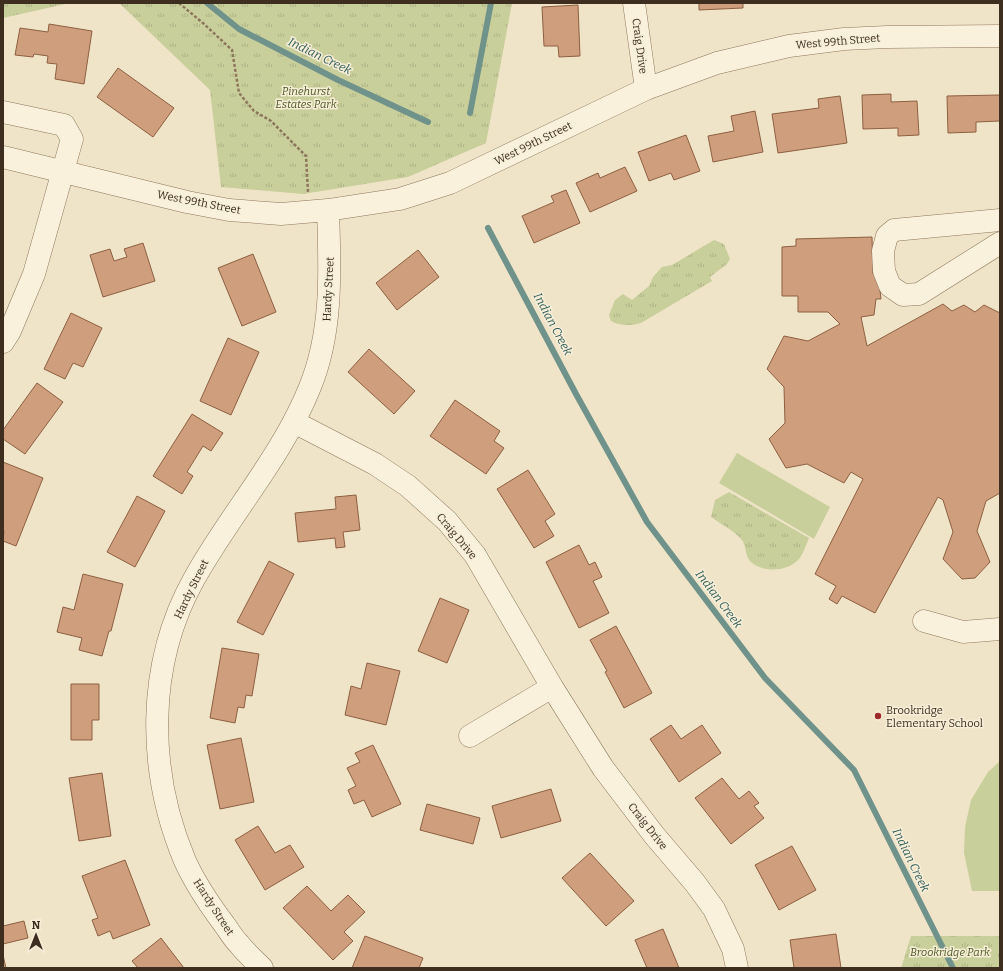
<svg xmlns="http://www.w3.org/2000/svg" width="1003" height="971" font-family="Bitter,serif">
<defs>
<pattern id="park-tufts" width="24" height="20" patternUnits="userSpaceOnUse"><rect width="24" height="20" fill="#c9cf9b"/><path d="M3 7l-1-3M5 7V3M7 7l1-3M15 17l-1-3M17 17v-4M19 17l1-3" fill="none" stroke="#aeb285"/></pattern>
</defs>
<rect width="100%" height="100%" fill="#f0e4c8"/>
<!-- grass -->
<path fill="#c9cf9b" d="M737,453L830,507L814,539L719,483Z
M1000,761V891H972L964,853L965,827L971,800L988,772Z"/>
<!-- park -->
<path fill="url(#park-tufts)" d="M3,3H70L3,18Z
M119,3H512L486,143L408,177L303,194L221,187L210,90Z
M714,240L724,244L730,259L727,264L710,277L712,281L641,323C632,326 618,326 611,321L609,315L615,300L623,294L632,300L649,286L653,277L662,267L672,265Z
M729,492L809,538C806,545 803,555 798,560C787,572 761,573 750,561C744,554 747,545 741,539C733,530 721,524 711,517L715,500Z
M911,936H1000V968H901Z"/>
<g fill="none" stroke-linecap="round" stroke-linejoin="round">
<!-- stream -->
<path stroke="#6f938a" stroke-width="6" d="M207,3L239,29L338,80L428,122
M470,113L491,3
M488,228L576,394L647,522L765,678L854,770L953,968"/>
</g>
<!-- building -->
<path fill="#cf9f7d" stroke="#8d5f41" d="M699,3H743V8L699,10Z
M578,5L580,56L559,57L558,46H544L542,7Z
M49,24L92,31L84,84L55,79L57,64L47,63L48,56L34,54L33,57L15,55L20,28L48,32Z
M118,68L174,108L153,137L97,97Z
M891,94V102L917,101L919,135L898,136V128L863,129L862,95Z
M1000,95V121L976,122V132L948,133L947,96Z
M840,96L847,143L778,153L772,114L819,108L818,99Z
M755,111L763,152L713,162L708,136L734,131L731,116Z
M686,135L700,171L674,180L671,173L649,181L638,152Z
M625,167L637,191L590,212L576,183L598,173L600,178Z
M566,190L580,223L534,243L522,216L554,202L551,196Z
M872,237L873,274H878L881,299H876L874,315L861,317L867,346L943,304L952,311L964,305L975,312L984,305L1000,313V493L986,501L977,531L990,562L975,578L962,579L943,559L953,532L943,500L938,497L875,613L842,596L837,604L829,599L836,586L815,574L863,479L851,472L844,483L807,464L786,468L769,439L785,423L784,387L767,369L784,336L808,341L840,324L828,312H798V296H782V247L796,246V239Z
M143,243L155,281L103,297L90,255L110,249L114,261L127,257L124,249Z
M418,250L439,277L397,310L376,283Z
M253,254L276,312L242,326L218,268Z
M71,313L102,328L83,367L73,363L65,379L44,369Z
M228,338L259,352L231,415L200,401Z
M369,349L415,391L394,414L348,372Z
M37,383L63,402L25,454L3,439V430Z
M455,400L500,431L494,441L504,448L486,474L430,436Z
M192,414L223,433L211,451L203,446L187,472L193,476L182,494L153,476Z
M3,462L43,478L16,546L3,541L4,531H3Z
M528,470L555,514L545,521L554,536L534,548L497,489Z
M356,495L360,530L343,532L345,547L336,548L335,538L298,542L295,513L336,509L335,497Z
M137,496L165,511L135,567L107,552Z
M579,545L589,565L595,562L602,577L593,581L609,613L579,628L546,562Z
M269,561L294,574L263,635L237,622Z
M83,574L123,584L111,631H109L102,656L79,650L82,638L57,632L63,607L74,610Z
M440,598L469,610L447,663L418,651Z
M616,626L652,693L624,708L605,672L607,671L590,640Z
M222,648L259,654L252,696L246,695L244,708L238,707L235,723L210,718Z
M367,663L400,671L386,725L345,715L351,686L361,689Z
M71,684H99V720H92V740H71Z
M671,725L681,739L702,725L721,753L679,782L650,739Z
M241,738L254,802L220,809L207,745Z
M373,745L401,804L372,817L364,800L354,804L348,790L356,786L347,768L360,762L355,753Z
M102,773L111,836L79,841L69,778Z
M722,778L739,799L749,791L759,803L754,806L764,818L731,844L695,798Z
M551,789L561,821L501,838L492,806Z
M427,804L480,818L473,844L420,830Z
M258,826L275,853L290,845L304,867L265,890L235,840Z
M792,846L816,890L779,910L755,865Z
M590,853L634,901L606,926L562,878Z
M125,860L150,925L113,939L110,931L98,936L92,920L98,918L82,876Z
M307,886L331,911L348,895L365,912L344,932L353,941L333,960L283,908Z
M24,921L28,938L3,944V926Z
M663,929L679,968H647L635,940Z
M836,934L841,968H794L790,940Z
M365,936L423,958L419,968H352Z
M161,938L184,968H138L132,961Z
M3,955L6,968H3Z"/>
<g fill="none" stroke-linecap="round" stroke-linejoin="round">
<!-- minor casing -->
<g stroke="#8d765c" stroke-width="23">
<path id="minor" d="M634,3L646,89
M3,112L64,125L72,139L34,274L10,331L3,342
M3,157L187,202L229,210L281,214L328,210L400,199L450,183L646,89L717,63L789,46L844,39L887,37L1000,36
M1000,220L894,230L887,236L883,251L884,271L890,286L903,295L919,294L1000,243
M294,422L375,464L408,486L447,521L475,555L552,687L603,768L654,835L695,883L714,909L733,949L737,968
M924,621L963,632L1000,629
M470,736L552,687
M262,968C254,960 246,953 239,944C233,938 229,931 224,924C209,904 195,883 185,861C147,771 146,665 194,579C230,514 282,457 310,387C333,331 330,269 328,210"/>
</g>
<!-- path -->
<path stroke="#8d765c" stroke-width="2.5" stroke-dasharray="3 2" stroke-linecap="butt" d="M179,3L204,24L232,50L239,93L254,111L271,121L306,156L308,192"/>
<!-- minor -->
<use href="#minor" stroke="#faf1dc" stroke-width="22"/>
</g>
<!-- markers -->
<circle fill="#9e2a2b" stroke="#f7eed8" stroke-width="1.5" cx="878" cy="716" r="4"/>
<g text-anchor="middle" stroke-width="3" stroke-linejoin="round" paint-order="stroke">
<!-- street labels -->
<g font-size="11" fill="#3d2e20" stroke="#f7eed8">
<text transform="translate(838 41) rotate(-5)" y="4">West 99th Street</text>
<text transform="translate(640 46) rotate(82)" y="4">Craig Drive</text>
<text transform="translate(533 143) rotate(-26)" y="4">West 99th Street</text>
<text transform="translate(199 202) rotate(11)" y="4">West 99th Street</text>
<text transform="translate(328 289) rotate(-87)" y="4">Hardy Street</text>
<text transform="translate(457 536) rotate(50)" y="4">Craig Drive</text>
<text transform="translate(191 589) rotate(-64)" y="4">Hardy Street</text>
<text transform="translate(648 826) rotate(52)" y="4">Craig Drive</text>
<text transform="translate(214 907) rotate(57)" y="4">Hardy Street</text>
</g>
<!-- park labels -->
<g font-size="11" font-style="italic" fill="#4d5a26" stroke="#f7eed8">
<text x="306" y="95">Pinehurst<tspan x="306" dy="13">Estates Park</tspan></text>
<text x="950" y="956">Brookridge Park</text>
</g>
<!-- poi labels -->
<g font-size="11" fill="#3d2e20" stroke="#f7eed8" text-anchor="start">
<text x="886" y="714">Brookridge<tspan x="886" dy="13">Elementary School</tspan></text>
</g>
<!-- water labels -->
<g font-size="12" font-style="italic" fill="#2f5d5a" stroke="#f7eed8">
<text transform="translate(320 56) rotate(26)" y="4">Indian Creek</text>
<text transform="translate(553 324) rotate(62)" y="4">Indian Creek</text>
<text transform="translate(719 599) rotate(53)" y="4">Indian Creek</text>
<text transform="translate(911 860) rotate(64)" y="4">Indian Creek</text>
</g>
</g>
<!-- border -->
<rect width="1003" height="971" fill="none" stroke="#3d2e20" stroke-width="8"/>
<!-- north arrow -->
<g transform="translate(36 935)" stroke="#f7eed8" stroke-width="3" paint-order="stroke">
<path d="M0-3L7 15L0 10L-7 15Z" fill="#3d2e20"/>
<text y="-6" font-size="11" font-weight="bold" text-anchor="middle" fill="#3d2e20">N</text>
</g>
</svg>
